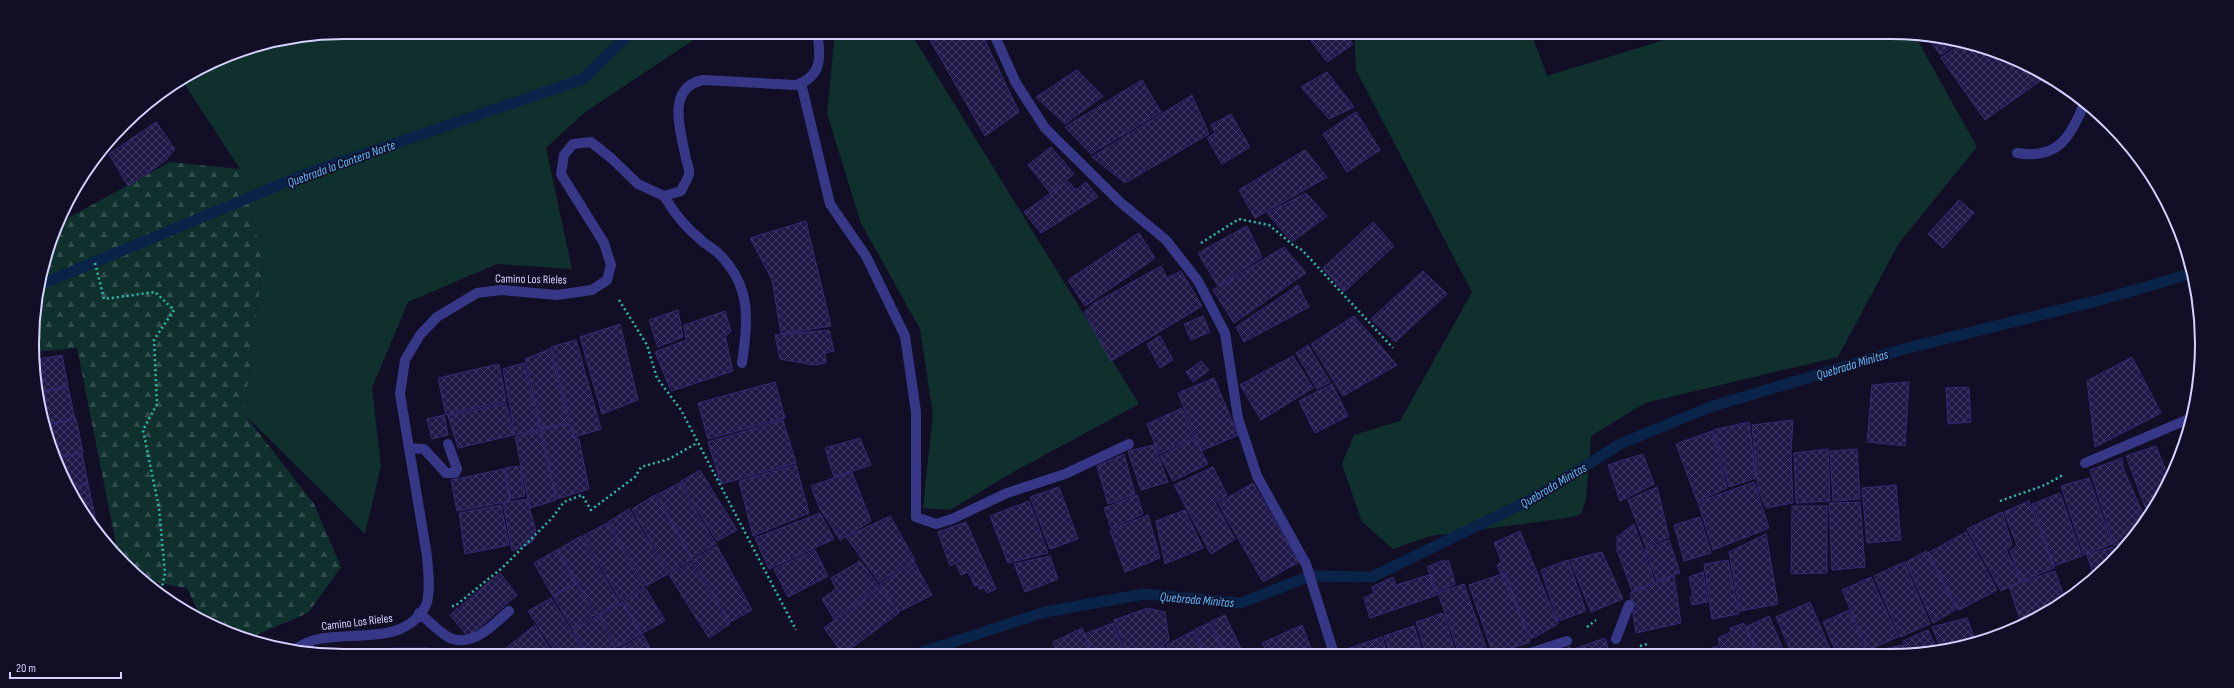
<svg xmlns="http://www.w3.org/2000/svg" width="2234" height="688" font-family="'Sofia Sans Condensed',sans-serif">
<defs>
<pattern id="forest-firs" width="22" height="20" patternUnits="userSpaceOnUse"><rect width="22" height="20" fill="#10302e"/><path d="M5 1l3.5 6h-7zM16 11l3.5 6h-7z" fill="#324d4d"/></pattern>
<pattern id="building-cross-hatch" width="8" height="8" patternUnits="userSpaceOnUse"><rect width="8" height="8" fill="#201948"/><path d="M0 0l8 8M0 8l8-8" fill="none" stroke="#403a63"/></pattern>
</defs>
<rect width="100%" height="100%" fill="#110e26"/>
<!-- grass -->
<path fill="#10302e" d="M344,32H701L698,37L585,112L546,148L572,269L497,264L408,302L372,388L381,466L365,534L244,414L263,261L240,169L183,82L225,56L283,38Z
M835,32H910L1139,404L1013,472L950,510L923,508L933,414L920,329L861,223L827,114Z
M1354,32H1531L1547,76L1690,32H1890L1914,34L1977,147L1899,243L1838,357L1645,403L1591,436L1586,501L1580,515L1567,518L1430,536L1393,549L1362,522L1342,464L1354,435L1400,421L1472,292L1356,70Z"/>
<!-- forest -->
<path fill="url(#forest-firs)" d="M170,162L240,169L263,261L244,414L314,504L341,567L308,613L246,639L224,632L202,620L187,588L142,580L119,559L77,348L33,352L35,304L59,223Z"/>
<g fill="none" stroke-linecap="round" stroke-linejoin="round">
<!-- stream -->
<path stroke="#092349" stroke-width="11" d="M41,281L47,282L303,175L583,79L631,32
M913,655L1045,612L1144,594L1241,603L1310,576L1372,577L1536,497L1620,444L1710,407L1904,349L2104,299L2193,273"/>
</g>
<!-- building -->
<path fill="url(#building-cross-hatch)" stroke="#352a75" d="M949,32H981L1019,112L985,136L930,40Z
M1310,32H1344L1353,44L1327,62L1311,41L1313,36Z
M1934,36L1951,38L1960,41L1941,55L1929,40Z
M1964,42L2010,56L2037,71L2043,79L1985,120L1941,58Z
M1077,70L1103,96L1065,124L1036,97Z
M1327,72L1354,107L1329,119L1301,87Z
M1142,80L1161,112L1091,154L1065,127Z
M1192,95L1209,134L1125,183L1092,157Z
M1356,112L1380,150L1347,172L1323,134Z
M1231,114L1250,147L1222,164L1207,138L1215,133L1211,125Z
M156,122L175,149L165,161L128,186L109,154Z
M1051,147L1074,174L1050,193L1028,165Z
M1305,150L1327,177L1255,218L1239,190Z
M1068,181L1076,190L1086,182L1098,197L1041,233L1024,212Z
M1306,193L1327,216L1292,242L1267,213Z
M1959,200L1974,213L1943,248L1928,234Z
M806,221L831,326L781,334L772,280L750,238Z
M1373,222L1394,246L1344,292L1323,268Z
M1247,226L1262,257L1218,286L1198,253Z
M1139,233L1155,258L1085,306L1068,280Z
M1284,247L1306,273L1234,323L1213,290Z
M1161,266L1167,278L1181,271L1202,306L1111,361L1084,312L1093,304Z
M1423,271L1447,294L1395,342L1371,319Z
M1298,285L1309,307L1244,342L1236,327Z
M678,310L683,337L658,347L649,320Z
M725,311L731,332L725,336L733,371L671,391L655,352L686,340L684,325Z
M1203,316L1210,332L1191,340L1184,324Z
M1354,316L1397,365L1343,396L1311,344Z
M620,324L638,400L602,414L580,337Z
M829,330L834,351L825,353L826,363L813,365L780,359L775,335Z
M1160,336L1173,360L1160,368L1147,344Z
M576,340L601,429L574,437L551,347Z
M1308,345L1330,382L1317,389L1296,353Z
M550,349L569,423L541,428L525,359Z
M62,355L68,386L37,392L33,360Z
M1293,356L1313,388L1261,420L1240,385Z
M2132,357L2161,413L2095,447L2087,381Z
M1201,361L1209,370L1193,382L1186,372Z
M524,363L540,429L515,435L503,369Z
M499,364L506,401L446,415L438,378Z
M1214,378L1238,435L1201,451L1178,393Z
M775,382L785,418L708,439L698,403Z
M1909,382L1905,446L1867,442L1872,385Z
M1332,384L1348,416L1315,433L1299,401Z
M68,387L75,419L43,425L37,393Z
M1969,387L1971,422L1948,424L1946,388Z
M506,403L514,435L458,448L448,416Z
M1182,408L1194,438L1159,454L1147,424Z
M444,415L448,435L432,439L427,419Z
M76,419L83,452L57,457L43,426Z
M783,420L796,463L721,484L708,442Z
M1793,420L1791,453L1793,503L1766,508L1758,489L1752,425Z
M1749,422L1756,478L1729,487L1713,430Z
M569,424L574,437L579,439L589,489L557,499L541,429Z
M540,430L556,500L530,508L515,437Z
M1712,431L1727,488L1697,501L1676,444Z
M860,438L871,465L834,477L825,448Z
M1195,439L1208,464L1173,481L1160,456Z
M1154,445L1168,482L1141,490L1128,451Z
M2156,446L2169,478L2160,500L2148,515L2126,456Z
M1828,449L1830,501L1796,503L1794,453Z
M1857,449L1860,499L1833,501L1830,451Z
M82,453L88,484L71,487L58,458Z
M1124,454L1135,494L1108,504L1097,466Z
M1643,454L1654,484L1620,501L1608,465Z
M2122,458L2123,468L2145,518L2127,540L2114,546L2090,470Z
M796,465L809,513L753,536L739,481Z
M520,466L525,496L510,499L505,468Z
M1213,467L1227,495L1215,503L1235,539L1211,554L1174,485Z
M504,469L510,501L457,511L451,480Z
M700,470L737,530L717,541L680,482Z
M852,472L871,521L840,540L819,507L811,486Z
M2089,478L2112,544L2084,555L2061,486Z
M1754,482L1769,528L1713,550L1698,502Z
M679,483L716,544L691,558L657,495Z
M1253,483L1299,562L1263,582L1218,503Z
M88,484L95,515L84,517L71,488Z
M1896,485L1901,540L1867,543L1862,488Z
M1059,487L1078,539L1050,549L1030,497Z
M1657,487L1669,537L1646,547L1628,500Z
M2060,493L2082,556L2054,566L2032,504Z
M655,495L692,559L669,573L632,509Z
M1137,495L1143,514L1111,528L1104,508Z
M527,499L536,531L534,539L531,543L512,551L503,503Z
M1029,501L1048,553L1008,563L990,516Z
M2029,501L2054,568L2021,581L2010,551L2017,545L2004,512Z
M1860,502L1865,567L1832,570L1829,503Z
M501,505L509,545L465,554L459,513Z
M1792,506H1827V573L1791,574Z
M629,509L668,574L646,586L608,522Z
M1185,510L1203,548L1165,564L1156,521Z
M2002,512L2012,545L2006,550L2021,581L2001,591L1967,529Z
M820,513L834,539L769,569L755,538Z
M1148,515L1160,558L1125,572L1110,530Z
M95,516L99,535L85,518Z
M890,516L915,560L879,582L846,537Z
M1700,517L1711,553L1684,561L1674,525Z
M966,522L996,589L987,593L984,587L980,590L978,584L975,586L968,572L961,575L956,563L950,566L938,532Z
M607,523L645,588L621,601L583,536Z
M1634,524L1655,582L1632,591L1617,550V537Z
M1520,531L1558,624L1531,639L1497,565L1502,562L1494,543Z
M1966,532L1997,590L1959,610L1928,553Z
M1766,534L1778,604L1740,611L1729,552Z
M581,536L619,602L597,615L557,550Z
M1669,540L1680,573L1657,581L1645,549Z
M717,546L752,610L730,622L692,560Z
M2113,547L2116,554L2095,579L2087,555Z
M557,550L576,583L553,596L534,563Z
M815,550L828,576L788,597L774,569Z
M1926,551L1957,609L1933,623L1906,562Z
M1602,552L1623,599L1591,612L1570,560Z
M1050,556L1058,579L1025,592L1014,564Z
M1568,560L1586,611L1558,621L1541,570Z
M1728,560L1739,614L1712,619L1704,564Z
M860,561L879,586L834,619L822,599L836,589L831,578Z
M1441,561H1449L1455,584L1437,592L1427,567Z
M691,562L730,624L709,638L669,575Z
M914,562L932,595L898,612L880,584Z
M1904,562L1930,624L1900,637L1874,576Z
M2055,571L2065,599L2028,624L2022,626L2009,586Z
M1703,572L1708,602L1692,605L1690,597L1693,596L1689,577Z
M500,573L517,595L468,637L450,615Z
M1505,573L1530,642L1493,654L1469,585Z
M1429,575L1437,595L1370,618L1364,598L1374,593L1372,587L1393,577L1396,585Z
M1674,576L1681,623L1636,633L1630,593Z
M1871,577L1898,637L1868,650L1842,590Z
M576,583L595,615L573,629L553,596Z
M1464,584L1488,653L1486,654H1459L1438,593Z
M880,587L899,613L843,654L824,628Z
M646,589L665,621L641,634L623,602Z
M551,598L587,656H558L528,611Z
M622,602L641,634L618,647L599,615Z
M1810,602L1832,654H1792L1776,617Z
M1148,608L1165,612L1169,640L1163,645L1168,655H1128L1114,620Z
M1849,610L1867,651L1861,653L1837,654L1823,622Z
M1443,613L1456,654H1426L1416,622Z
M1225,615L1244,655H1226L1210,622Z
M598,616L621,656H588L573,630Z
M1769,616L1785,654H1758L1746,627Z
M1967,618L1975,640L1942,650L1932,627Z
M1113,623L1126,655H1093L1085,634Z
M1209,623L1225,655H1206L1194,630Z
M1744,623L1757,654H1722L1718,638L1731,632L1730,628Z
M535,625L554,656H496Z
M1302,625L1312,651L1307,654H1268L1262,643Z
M1414,626L1423,654H1391L1384,636Z
M1082,628L1093,655H1058L1053,642Z
M1928,630L1938,651L1930,653H1908L1903,641Z
M1193,631L1205,655H1171L1166,645Z
M643,635L654,655L623,656L620,649Z
M1382,637L1387,654H1345L1344,650Z
M1605,638L1610,654H1576L1574,649Z
M1903,645L1906,653H1884L1883,649Z
M1717,646L1720,654H1697Z
M1570,647L1573,654H1551Z
M393,648H430L426,656H391Z"/>
<g fill="none" stroke-linecap="round" stroke-linejoin="round">
<!-- path -->
<path stroke="#29bdad" stroke-width="2.5" stroke-dasharray="2 3" stroke-linecap="butt" d="M1201,243L1239,219L1269,225L1293,245L1302,250L1393,348
M95,263L104,299L155,292L174,310L154,340L157,404L143,430L159,508L165,573L160,595
M619,300L647,345L657,378L681,410L796,630
M2000,501L2045,485L2063,475
M452,606H455L502,568L552,518L564,502L582,495L591,510L635,477L641,467L669,459L697,443
M1587,627L1596,620
M1640,646L1647,644"/>
<!-- lane -->
<path stroke="#363787" stroke-width="10" d="M2017,153C2059,160 2070,137 2085,102"/>
<!-- street -->
<path stroke="#363787" stroke-width="10" d="M993,32L1016,83L1045,128L1120,202L1166,240L1198,281L1225,333L1238,418L1257,476L1306,564L1334,654
M801,83L830,204L866,256L905,336L916,412V517L936,524L952,519L1007,493L1065,474L1129,444
M664,196C674,213 685,227 701,240C706,245 713,248 718,253C752,286 748,319 742,363
M409,448L424,449L446,473H455L457,469L448,444
M2085,463L2191,418
M419,613C428,620 438,631 448,637C472,649 493,625 509,611
M1616,639L1629,605
M305,644L313,653
M292,651C299,647 306,642 314,640C351,630 405,647 426,605C431,593 428,569 427,556L400,394L405,360L420,335L437,317L477,293L501,290L557,295L592,290L607,280L611,265L604,243L561,174L564,155L573,144L591,142L611,158L638,184L664,196L681,191C683,186 688,179 689,174C690,170 687,163 686,159C681,131 665,88 703,80L796,85C823,76 821,56 817,32
M1527,654L1567,641"/>
</g>
<g text-anchor="middle" stroke-width="3" stroke-linejoin="round" paint-order="stroke">
<!-- street labels -->
<g font-size="12" fill="#d6d2ff" stroke="#110e26">
<text transform="translate(531 279) rotate(1)" y="4">Camino Los Rieles</text>
<text transform="translate(357 622) rotate(-7)" y="4">Camino Los Rieles</text>
</g>
<!-- water labels -->
<g font-size="13" font-style="italic" fill="#60bcff" stroke="#110e26">
<text transform="translate(341 163) rotate(-20)" y="5">Quebrada la Cantera Norte</text>
<text transform="translate(1852 364) rotate(-17)" y="5">Quebrada Minitas</text>
<text transform="translate(1553 485) rotate(-31)" y="5">Quebrada Minitas</text>
<text transform="translate(1197 599) rotate(5)" y="5">Quebrada Minitas</text>
</g>
</g>
<!-- crop -->
<path d="M0 0H2234V688H0ZM344 39H1890A305 305 0 0 1 2195 344V344A305 305 0 0 1 1890 649H344A305 305 0 0 1 39 344V344A305 305 0 0 1 344 39Z" fill="#110e26" fill-rule="evenodd"/>
<path fill="none" stroke="#d6d2ff" stroke-width="2" d="M344 39H1890A305 305 0 0 1 2195 344V344A305 305 0 0 1 1890 649H344A305 305 0 0 1 39 344V344A305 305 0 0 1 344 39Z"/>
<!-- scale -->
<path d="M10 672v6h111v-6" fill="none" stroke="#d6d2ff" stroke-width="2"/>
<text x="16" y="672" font-size="12" fill="#d6d2ff" stroke="#110e26" stroke-width="3" paint-order="stroke">20 m</text>
</svg>
